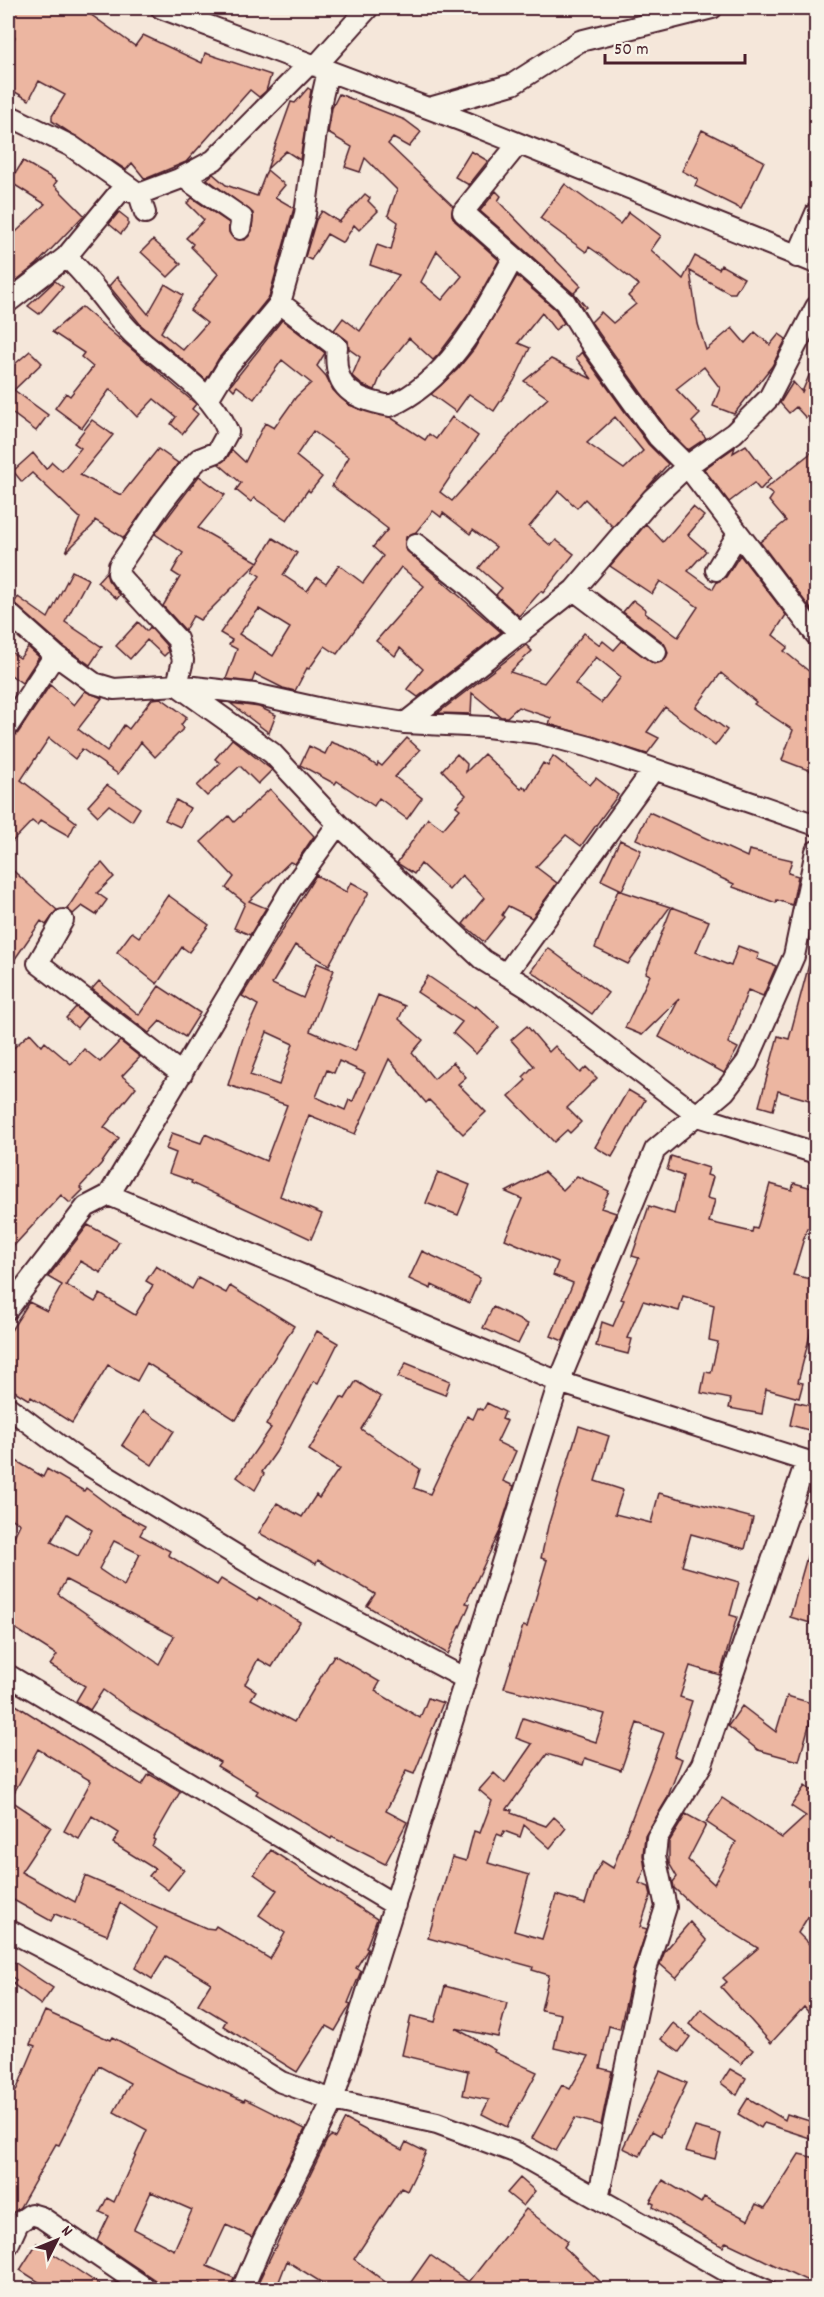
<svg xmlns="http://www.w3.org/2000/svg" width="824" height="2297" font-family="Dekko,sans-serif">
<rect width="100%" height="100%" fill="#f5e7da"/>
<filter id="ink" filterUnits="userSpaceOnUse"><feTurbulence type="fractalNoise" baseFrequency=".0167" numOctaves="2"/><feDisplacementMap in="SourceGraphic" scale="12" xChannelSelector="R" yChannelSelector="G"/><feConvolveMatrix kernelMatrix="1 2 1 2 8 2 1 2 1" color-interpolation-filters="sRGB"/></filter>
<g filter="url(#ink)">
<!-- building -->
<path fill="#ecb6a1" stroke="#4a1f2b" stroke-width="1.5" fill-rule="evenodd" d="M11,8H94L90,14L135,46L143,35L202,63L205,53L271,75L266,91L259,97L250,90L186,162L145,179L132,163L126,170L52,121V116L65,95L39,81L29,100L8,88V51L15,37L8,32V14Z
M308,88L311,90L300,160L286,151L267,169L291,102L295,103Z
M339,94L405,120L421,132L409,147L393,138L388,144L453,206L452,215L455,221L499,260L468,315L439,354L433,360L409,338L383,370L375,390L362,385L352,376L360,357L349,349L348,341L334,330L343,318L360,331L399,275L370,265L377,245L391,250L398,222L388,215L397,190L365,158L360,172L345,167L352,147L328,133L332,108ZM437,251L462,276L442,300L421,282Z
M702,130L764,161L741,209L695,186L698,179L682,171Z
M471,151L488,161L469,185L455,177Z
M23,161L57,181L54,185L84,215L37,264L8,287V222L16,232L45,204L10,182Z
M267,170L285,185L275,197L294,208L269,297L219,358L206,380L141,325L109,286L117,277L148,314L165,284L183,295L161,332L183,350L207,323L190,310L218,274L191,247L193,244L186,238L204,220L187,203L192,198L229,223V232L233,238L245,240L252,231L253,213L207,179L213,174L226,185L257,196Z
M565,184L620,224L629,212L661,236L651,250L683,279L695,256L719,269L721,265L744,278L735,293H729L690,271L698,324L706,350L732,328L745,343L755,332L770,345L779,334L786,339L772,366L734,414L713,406L720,388L704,367L676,389L700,414L692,422L706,438L688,450L667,429L591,322L601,312L613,323L636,304L628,296L639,285L605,258L589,247L586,252L540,218Z
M496,191L501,196L498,201L581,286L574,293L586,307L583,309L573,293L480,211Z
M365,194L370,198L368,201L378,211L359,230L354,225L343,243L327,234L311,260L305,257L316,220L322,211L339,222Z
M119,212L128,219V225L121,234L109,224Z
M153,240L181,264L168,277L141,252Z
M517,276L556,310L564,323L555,330L542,313L518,343L530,348L514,381L494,411L469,394L456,412L431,394L457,370L474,349Z
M55,281L63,287L39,314L28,306Z
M82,307L196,404L192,409L198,414L182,434L171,424L176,417L154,399L137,417L110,389L82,428L55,408L66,393L70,396L93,367L81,357L84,353L52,332Z
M282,320L325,353L317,366L326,376L333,390L349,405L390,417L425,440L429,434L436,439L452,417L478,436L440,492L452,501L521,423L548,398L524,381L551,359L592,379L576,358L582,352L648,444L668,464L613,527L585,499L577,508L559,491L529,527L551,546L556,540L574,554L543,593L541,591L519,616L496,595L502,588L479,568L496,547L473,530L470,534L443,513L441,517L433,511L416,532L406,537L405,549L501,632L418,697L407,689L423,669L400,648L395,656L376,641L424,586L401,567L337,654L325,646L309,669L307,668L295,691L283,688L255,674L252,682L226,679L237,649L229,645L232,640L220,633L260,576L253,571L257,563L200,620L193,616L185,630L163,606L180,577L172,572L183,553L155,534L199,476L225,495L198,528L258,562L273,538L297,553L283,575L307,591L317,577L326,583L339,565L363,583L383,556L373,547L388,529L332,486L349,457L313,431L296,456L322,477L310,492L308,490L287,520L254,498L251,502L236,490L241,483L219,464L227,458L232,450L245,462L265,423L274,428L296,397L311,383L282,360L254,399L237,386L234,390L230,386ZM615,417L643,451L624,469L587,443ZM259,609L290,628L273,656L239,634Z
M30,351L42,363L14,390L48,415L36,431L8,410V370Z
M816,359V411L806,418L796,407L789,413L780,403L793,382L802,392Z
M92,420L113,435L80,475L121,495L158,449L178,463L124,538L95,520L93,525L66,552L80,518L32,473L22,482L13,471L33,453L46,469L52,462L62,471L81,448L74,443Z
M746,445L771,478L760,490L754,483L729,502L704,469L735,447L733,453Z
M816,449V616L760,542L786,521L769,501L773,495L765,489Z
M693,507L704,516L688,535L706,551L688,571L713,589L717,582L726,577L740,555L786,615L773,635L788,647L784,651L816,677V773L782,760L793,730L754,704L756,702L721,673L696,707L727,730L715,746L665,707L647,732L659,738L647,754L549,724L551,718L518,707L507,717H501L472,693L471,714L438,713L526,645L532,651L510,672L544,683L584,633L600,645L603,641L614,650L622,641L654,664L665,660L668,653L664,643L623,612L633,600L646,610L645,613L678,637L698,607L660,581L652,594L610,566L646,524L663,542ZM596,657L621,677L601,703L575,684Z
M72,571L88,579L65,622L102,647L90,665L63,646L14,603L18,597L48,618Z
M106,572L108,580L120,595L117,599L97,582Z
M138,622L147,631L150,627L166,645L168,652L164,656L147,640L130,659L116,646Z
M28,647L39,657L22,683L8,673V650L20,658Z
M50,685L74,705L85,691L102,698L78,729L107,751L124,725L129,729L152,699L161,698L187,717L181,725L184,728L155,757L141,742L118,774L82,749L75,759L49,738L21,780L76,822L69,836L41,820L37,825L32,821L8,846V742L18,733Z
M230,703L259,707L276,715L269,733Z
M407,738L420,750L395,777L422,798L407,819L379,798L374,806L337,781L335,784L300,765L309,746L325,754L331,742L355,751L377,766L378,763L382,766Z
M232,739L272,770L258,784L240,766L207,796L197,786L220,763L215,759Z
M457,754L467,764L466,772L484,754L521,789L523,786L527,790L543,763L548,766L553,756L590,785L596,778L618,795L581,846L566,835L536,867L557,883L532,918L508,906L502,915L504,917L484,942L463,924L484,898L462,875L449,890L421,864L414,874L397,863L428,818L443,829L460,809L456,806L466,795L442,770Z
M107,785L140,808L132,821L109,805L98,816L88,806Z
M270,789L314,836L295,864L290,862L249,901L266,908L250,935L234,928L245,903L226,888L234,877L201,842L229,816L234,822Z
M176,800L190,808L180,827L165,820Z
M649,812L747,857L749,850L792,860L788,873L798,876L792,905L777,900L776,903L733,887L734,884L636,839Z
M620,840L641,850L622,890L601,880Z
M102,863L114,877L97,893L107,900L96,915L82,906L73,914L67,909L91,873Z
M8,866L57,910L46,925L41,921L8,969V914L13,906L8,900Z
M316,875L346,892L351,882L369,892L329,965L295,945L272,984L303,998L317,963L334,970L310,1031L355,1051L378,995L405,1006L399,1019L423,1040L412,1053L434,1079L453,1062L466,1077L458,1084L486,1112L463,1134L429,1100L426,1103L389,1059L355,1134L309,1115L280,1196L322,1214L311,1239L191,1183L192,1181L169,1173L176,1153L166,1149L172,1133L201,1143L205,1134L266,1161L287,1105L228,1085L243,1038L258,1005L242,996ZM267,1032L293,1044L279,1085L250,1075ZM339,1061L365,1073L353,1101L349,1100L345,1110L316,1097L327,1070L334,1073Z
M618,890L670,907L628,964L595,948Z
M168,895L209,925L189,952L182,947L157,984L117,952L132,932L139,937Z
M672,907L709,921L696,952L731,966L738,946L759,954L757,959L776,966L763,996L748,990L728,1043L738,1048L724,1073L659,1037L679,999L642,1035L625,1028L650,975L646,973Z
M548,948L608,993L592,1014L531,971Z
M812,953L816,954V1102L778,1091L773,1110L759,1106L778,1036L789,1039Z
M428,976L475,1008L476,1006L499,1027L476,1054L453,1033L462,1022L417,992Z
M99,981L139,1015L159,986L200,1013L185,1037L160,1021L149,1033L92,989Z
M76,1007L87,1016L77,1028L66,1018Z
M527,1026L549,1052L555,1046L580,1073L586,1067L597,1078L567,1108L581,1122L570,1133L567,1130L554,1142L509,1096L526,1080L523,1077L534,1066L511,1040Z
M30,1033L42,1046L45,1042L71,1064L84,1049L100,1062L120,1041L140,1057L122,1076L136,1087L104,1127L119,1138L101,1164L80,1187L83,1190L70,1203L61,1195L8,1252V1053Z
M628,1090L645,1100L612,1157L595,1147Z
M671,1156L709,1168L707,1175L713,1177L707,1198L715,1200L709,1222L752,1232L753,1228L757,1229L770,1184L792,1190L794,1183L816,1189V1231L807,1228L793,1275L816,1280V1329L812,1327L798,1382L803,1383L799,1398L766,1389L762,1414L729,1408L731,1399L701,1393L705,1372L711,1373L718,1342L709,1340L714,1305L683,1296L679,1311L643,1301L627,1338L632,1339L628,1354L596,1346L602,1322L613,1326L624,1300L621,1299L639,1258L632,1256L649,1206L674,1214L683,1176L667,1170Z
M438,1172L470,1185L458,1215L426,1203Z
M544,1172L563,1190L577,1176L609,1191L601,1208L616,1213L563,1341L551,1336L573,1283L553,1275L558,1262L505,1239L522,1199L506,1192Z
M88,1225L119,1242L101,1273L80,1261L66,1285L95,1302L100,1294L135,1315L153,1285L146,1281L156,1266L192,1289L198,1278L226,1293L230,1286L294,1326L236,1420L147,1363L137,1381L108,1365L72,1423L31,1397L29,1400L8,1387V1335L29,1302L47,1311L62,1285L48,1277Z
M422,1251L480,1278L469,1303L432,1285L431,1289L409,1279Z
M493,1307L528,1324L518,1344L483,1328Z
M317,1331L338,1343L318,1383L314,1381L276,1452L262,1472L264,1474L255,1490L237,1477L271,1428L266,1425Z
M406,1363L450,1381L445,1395L398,1377Z
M356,1381L381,1397L361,1429L420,1469L414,1488L430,1494L467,1416L473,1419L478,1408L483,1410L487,1403L505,1412L502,1419L507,1421L497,1442L516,1451L503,1481L514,1486L499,1533L466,1603L470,1604L448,1654L367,1606L375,1594L318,1560L316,1564L259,1533L277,1503L302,1517L316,1495L319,1498L339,1469L309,1450L341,1397L345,1399Z
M795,1402L816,1407V1432L790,1425Z
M144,1411L174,1431L152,1465L122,1445Z
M579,1426L609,1436L595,1481L623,1490L615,1514L651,1523L659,1493L753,1518L745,1549L691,1534L682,1566L739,1582L730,1615L737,1617L720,1675L690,1666L680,1697L692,1701L674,1756L682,1759L667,1799L645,1836L643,1855L645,1869L639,1883L649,1887L651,1895L640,1927L647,1929L633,1971L620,2029L609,2026L600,2068L612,2071L601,2125L575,2118L556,2151L532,2138L562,2085L570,2089L589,2056L554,2048L561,2014L541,2010L549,1975L532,1970L533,1967L428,1938L452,1857L466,1861L474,1831L480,1833L492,1801L479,1790L494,1773L505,1783L532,1744L516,1738L523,1718L596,1742L605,1714L504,1688L523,1626L527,1627L547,1560L541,1558L548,1526ZM637,1723L664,1733L613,1868L602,1861L595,1873L585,1904L556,1895L542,1939L514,1931L529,1875L488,1863L497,1834L502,1836L504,1831L520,1837L524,1825L550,1848L566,1828L554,1817L546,1826L511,1813L512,1810L507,1809L547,1754L583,1765L585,1758L621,1770Z
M8,1456L43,1477L47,1469L84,1491L86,1488L118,1512L145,1526L140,1535L170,1551L168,1555L217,1585L221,1579L257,1601L259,1597L300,1622L272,1667L258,1659L245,1684L256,1691L251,1699L294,1722L334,1655L380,1682L375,1691L420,1718L428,1698L443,1703L414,1774L406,1771L386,1811L407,1822L385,1864L332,1837L331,1839L256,1794L258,1791L217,1766L220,1762L133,1711L103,1690L90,1710L76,1701L85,1686L50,1665L57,1655L8,1624V1549L20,1524L8,1516ZM67,1514L92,1530L78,1556L51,1542ZM114,1541L140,1554L124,1586L99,1569ZM66,1580L174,1636L159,1664L58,1594Z
M812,1539L816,1540V1615L814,1624L790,1617Z
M787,1696L815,1704L799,1761L758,1750L728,1726L742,1706L776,1732Z
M8,1700L142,1785L149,1774L180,1792L153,1839L155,1840L152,1846L184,1870L168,1890L149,1876L155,1869L113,1843L119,1833L92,1816L79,1839L64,1831L91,1781L38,1749L10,1800L51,1827L21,1872L75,1902L85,1876L206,1928L214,1929L216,1926L270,1959L285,1933L259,1915L277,1890L254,1874L271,1850L377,1919L366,1948L368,1949L356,1968L361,1971L348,2003L351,2004L335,2031L326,2026L297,2072L223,2026L226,2021L198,2004L211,1983L166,1956L152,1979L135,1968L157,1928L120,1903L107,1935L55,1914L51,1921L8,1897Z
M805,1786L816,1794V1904L798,1933L816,1951V2021L804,2007L771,2043L721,1987L727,1982L723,1978L758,1948L701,1913L674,1888L673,1882L677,1877L669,1863V1842L686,1814L706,1825L688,1860L714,1884L736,1842L706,1822L722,1798L782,1838L806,1816L791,1806Z
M690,1922L707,1941L676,1978L660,1964L665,1951Z
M8,1958L53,1988L41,2005L13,1984L16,1980L8,1974Z
M445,1986L507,2003L498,2037L455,2028L495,2050L494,2052L537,2072L507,2127L482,2114L489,2100L463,2095L468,2071L402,2055L411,2016L435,2022Z
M701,2009L753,2050L741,2064L689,2024Z
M45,2011L110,2040L112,2037L176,2071L244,2101L245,2099L305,2129L252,2237L226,2225L207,2266L234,2278L230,2289H213L200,2284L198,2289H160L155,2280L97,2241L109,2216L100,2212L107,2198L114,2202L147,2130L114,2112L130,2083L99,2066L59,2145L56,2144L20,2207L8,2217V2087L16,2091L35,2046L30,2044ZM151,2192L192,2210L174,2250L134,2229Z
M673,2023L690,2037L679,2052L661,2039Z
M730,2069L746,2078L737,2095L721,2083Z
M660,2071L687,2083L661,2136L652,2131L640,2156L623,2148Z
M748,2098L785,2120L787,2114L816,2123V2140L764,2123L761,2128L738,2114Z
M345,2119L402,2150L406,2142L426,2152L407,2191L401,2188L354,2259L395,2289H332L287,2261L276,2289H255L327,2140L331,2136L335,2138Z
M695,2127L721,2134L715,2159L685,2151Z
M799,2154L816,2158V2268L810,2282L726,2242L723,2247L653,2207L654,2204L650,2202L663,2180L701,2203L704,2197L748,2220L756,2204L765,2208Z
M520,2178L535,2191L523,2206L507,2193Z
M526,2209L568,2241L564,2247L608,2289H587L579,2281L572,2289H406L430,2255L469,2282Z
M37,2243L106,2289H50L20,2270Z"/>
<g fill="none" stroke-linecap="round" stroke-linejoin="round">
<!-- minor casing -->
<g stroke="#4a1f2b" stroke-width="24">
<path id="minor" d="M161,8L465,122L816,263
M316,66L368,8
M429,108L513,84L580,41L712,8
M8,115L71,146L139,194L145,213
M518,144L463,212L565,302L589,341L658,437L687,466L816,635
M183,177L242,218L240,229
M66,257C92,279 108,310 133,334C166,365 211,388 228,432L217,452L199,459L187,471L162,503L119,566L118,573L122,579L177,639L183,660L177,685L254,694L336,712L405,723L487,727L537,733L590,747L816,825
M797,257L816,213
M8,302L66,257L122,189L139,194L179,179L214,160L309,64
M280,303L337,347C332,389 354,399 390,406C451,380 484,311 514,257
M208,399L228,366L280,303L305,214L319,110L328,71
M416,544L467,584L521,634
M716,570L738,534
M574,590L656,652
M8,613L55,655L94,683L114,689L177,685L272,753L338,824L290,891L109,1195L86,1207L8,1309
M405,723L574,590L652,499L687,466L734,433L769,398L816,307
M8,726L55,655
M338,824L483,960L530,989L698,1116L816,1153
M63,920L38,963L182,1074
M506,974L653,770
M109,1195L559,1382L816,1464
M8,1407L72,1455L262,1571L466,1679
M8,1675L395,1905
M8,1930L166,2012L281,2082L333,2100L437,2123L517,2153L733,2275L766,2290
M598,2199L645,1973L666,1907L655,1856L657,1838L702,1764L806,1462
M8,2245L18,2223L31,2214L41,2217L148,2290
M242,2290L262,2243L333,2100L559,1382L655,1150L725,1091L747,1062L794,956L816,851"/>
</g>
<!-- minor -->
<use href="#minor" stroke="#f7f3e8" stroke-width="20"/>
</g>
</g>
<!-- margin -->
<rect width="824" height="2297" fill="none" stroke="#f7f3e8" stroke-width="30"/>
<rect x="15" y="15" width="794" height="2267" fill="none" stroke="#4a1f2b" stroke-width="2" filter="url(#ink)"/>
<!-- north arrow -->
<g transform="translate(57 2240) rotate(47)" stroke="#f7f3e8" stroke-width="4.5" paint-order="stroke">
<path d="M0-4.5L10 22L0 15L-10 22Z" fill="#4a1f2b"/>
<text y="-9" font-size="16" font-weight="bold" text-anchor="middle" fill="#4a1f2b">N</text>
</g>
<!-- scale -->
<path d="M605 54v9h140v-9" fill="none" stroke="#4a1f2b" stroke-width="3"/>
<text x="614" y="54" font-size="18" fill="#4a1f2b" stroke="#f7f3e8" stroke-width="4.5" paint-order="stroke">50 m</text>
</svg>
